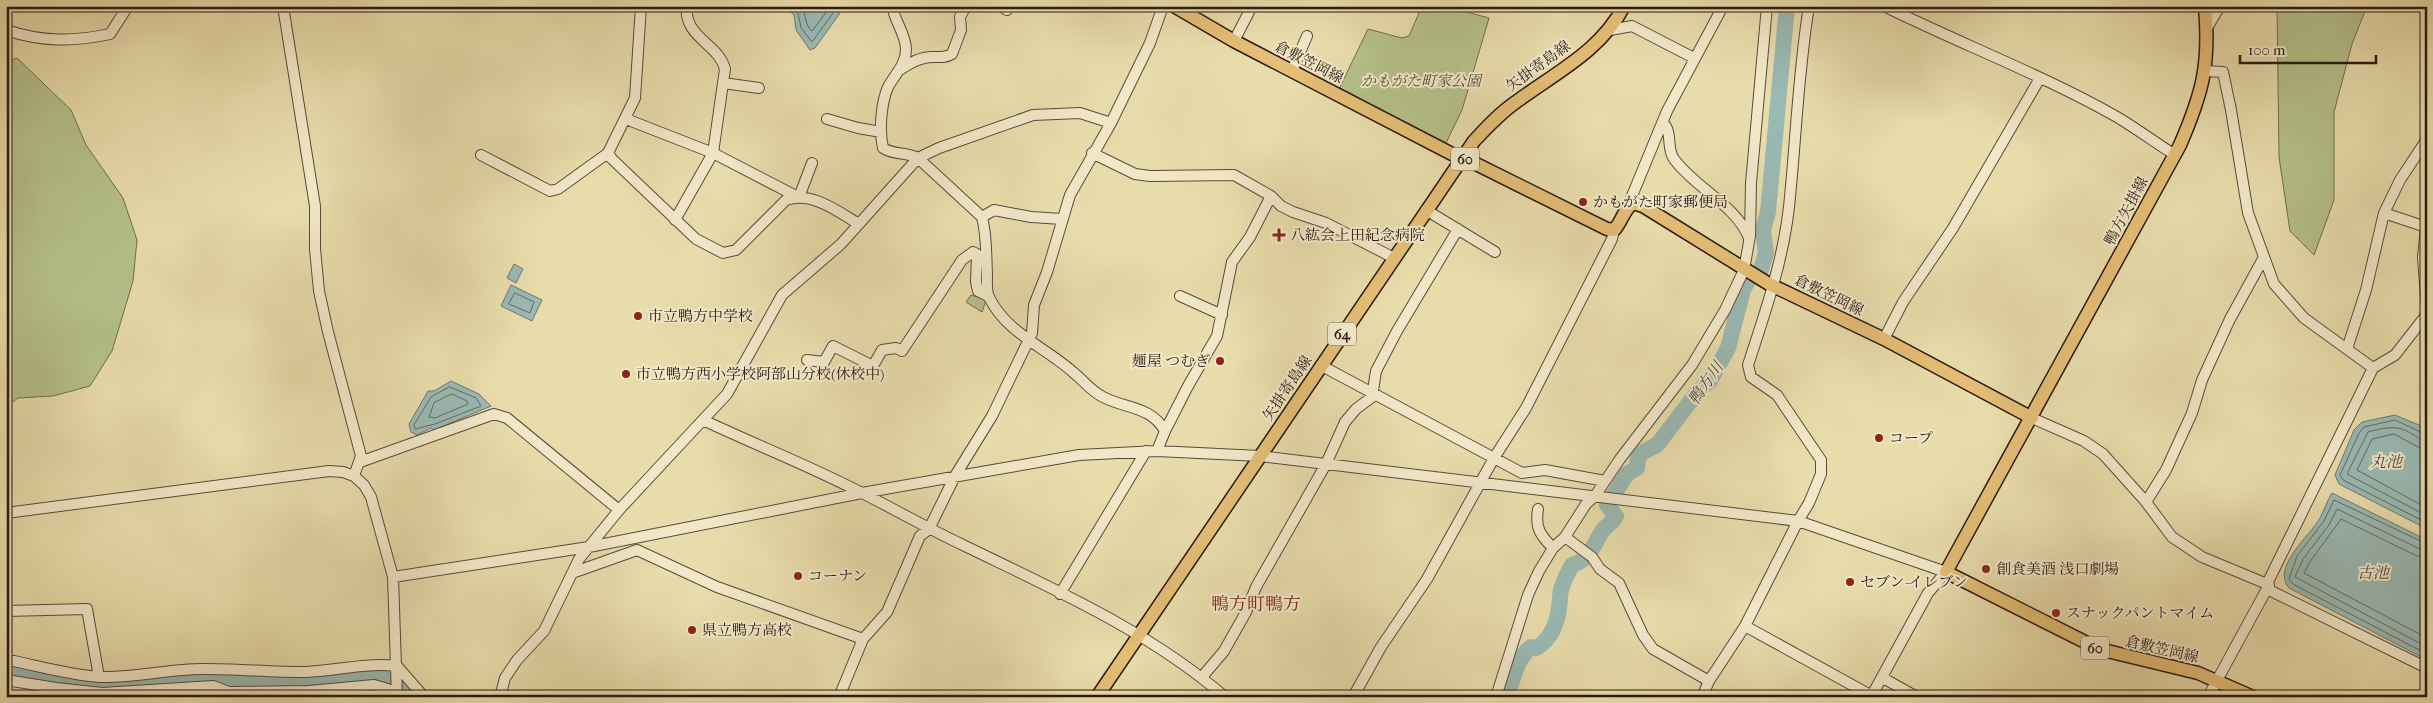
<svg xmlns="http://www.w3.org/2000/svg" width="2433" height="703" font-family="'IM FELL French Canon','Noto Serif JP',serif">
<rect width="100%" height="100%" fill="#e9dcab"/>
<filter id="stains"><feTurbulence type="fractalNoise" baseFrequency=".004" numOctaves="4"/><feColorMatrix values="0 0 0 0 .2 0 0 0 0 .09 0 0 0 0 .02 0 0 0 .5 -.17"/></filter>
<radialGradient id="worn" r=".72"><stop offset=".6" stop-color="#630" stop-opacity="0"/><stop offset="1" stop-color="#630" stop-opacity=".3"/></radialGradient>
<!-- green -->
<path fill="#b5c08a" stroke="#706d4f" d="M1422,6L1467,12L1489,18L1462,110L1446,143L1338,91L1368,29L1402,38L1409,36Z
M2277,6H2367L2352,44L2334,112V200L2314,255L2290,231L2279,157Z
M17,58L71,110L86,145L123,198L137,240L133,281L112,351L90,386L53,396L18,398L6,407V63Z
M971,295L986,300L982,312L966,302Z"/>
<!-- water -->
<path fill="#9ab9b3" stroke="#6e7973" d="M784,6H845L815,48L810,50L796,30L794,15Z
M514,264L523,269L516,283L507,278Z
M511,285L542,300L532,321L501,306Z
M451,381L479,394L491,406L434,430L431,428L417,435L411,432L409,424L428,391H434Z
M2395,415L2419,425L2427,432V529L2339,484L2335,475L2354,430L2362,422Z
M2332,493L2427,540V660L2289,588C2271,567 2310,536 2320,518C2324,510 2327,501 2332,493Z"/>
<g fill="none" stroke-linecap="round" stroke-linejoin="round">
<!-- shore -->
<path stroke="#626a64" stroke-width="1" d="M792,6L798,13L801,28L812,42L838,6
M801,6C807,14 804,25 812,31L831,6
M515,293L534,302L530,313L509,304Z
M450,387L476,398L481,406L435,424L415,429L414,425L431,397Z
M452,394L467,401L468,404L435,418L429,417L434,403Z
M2427,435L2395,420L2364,427L2359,433L2340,475L2343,480L2427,523
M2427,441C2420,441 2418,437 2412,434C2397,424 2384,428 2368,432L2347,474L2427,516
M2427,449L2418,447L2394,434L2372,439L2357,470L2427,508
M2427,544L2334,500L2324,521L2297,556L2289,579L2293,584L2427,654
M2427,550L2420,549L2337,509L2329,525L2303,559L2295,577L2427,647
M2427,558L2417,556L2341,519L2309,563L2304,573L2427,638"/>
<!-- river -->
<path stroke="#9ab9b3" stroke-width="16" d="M6,670L14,669L91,686L138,684L207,678L291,685L378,673L409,697
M1507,697C1513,680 1516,659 1531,647L1536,648C1554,638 1559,617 1560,598C1560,588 1567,574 1572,565C1590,560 1593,545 1603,530C1608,524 1613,523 1616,516L1607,505L1627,474L1637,468L1638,458L1643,452L1657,445L1696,394L1711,379L1728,348L1743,290L1750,277L1760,273L1766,253L1763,230L1768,212L1787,6"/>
<!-- minor casing -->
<g stroke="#5a4a3a" stroke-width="12">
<path id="minor" d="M283,6L315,206V249L319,291L328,332L361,456L354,476
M641,6L635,98L608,153L612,159L696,239L723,253L736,250L786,200C812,191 837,211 859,224
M893,6C892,17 906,34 906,49C906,65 895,74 888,87C881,103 879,131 883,148C893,155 907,152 918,158L982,217C987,236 986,255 987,274C987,281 986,291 989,297C1006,333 1047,348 1074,373C1084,381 1091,391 1103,397C1126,409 1151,406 1165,431L1157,451
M1001,6L1007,10
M1884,6C1961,44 2043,75 2117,117C2137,129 2156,143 2175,155
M2207,28L2220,6
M6,30C42,42 73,42 110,34L128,6
M1610,30L1632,26L1694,58
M1234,41L1252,6
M901,69C910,63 920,57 932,57C940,57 945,58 952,54L961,30L960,17L966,6
M1292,71L1307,36
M2205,71L2223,72L2231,110L2248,213L2274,284L2304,318L2373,368
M723,83L759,88
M626,119L713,153L796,196
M827,119L858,128L881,132
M1663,123C1673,132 1666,148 1674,159C1695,188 1736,205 1749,238
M1092,153L1135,174L1150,176L1234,175L1271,196L1281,206L1293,212L1326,223L1394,258
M481,155L550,191L558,189L608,153
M799,197L812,163
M1627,208L1667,111L1723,6
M1426,210L1495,252
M2384,213L2426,227L2423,257L2427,310
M982,217L994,210L1031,217L1062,219
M675,220L713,153L725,69C719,44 683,37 687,6
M1180,296L1222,315
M1884,339L1903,302L1953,228L2040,78
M2347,349L2366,290L2384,213L2400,180L2427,139
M807,360L824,362L833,346L873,366L882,350L896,348L902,351L962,260L973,252L977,254L976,282L978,291L988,296
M1322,366L1522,473L1545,470L1605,481
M2032,418L2084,441L2103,454L2146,502L2172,537L2202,557L2267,584L2271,591L2427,668
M703,420C756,445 810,466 862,493C896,510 929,529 963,545C1053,589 1149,631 1225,697
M1165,431L1188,386L1217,336L1232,262L1250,237L1271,196
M360,462L494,414L507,418L619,510
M2146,502L2166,470L2192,413L2202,380L2230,319L2263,259
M1538,509C1535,528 1540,535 1553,548
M6,513L329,471L343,472L354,476L364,485L371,497L393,577L397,697
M1565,537L1592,557L1600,569L1619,583L1643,635L1653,649L1709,681
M572,573L637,550L717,587L863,639
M393,577L589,547L862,493L1079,455L1157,451L1260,456L1798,521L1946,572L1928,593L1871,697
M2267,584L2373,368L2395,355L2427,314
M1060,594L1146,451
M6,611L87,609L99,677
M1745,626L1872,696
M6,661H14C42,667 71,675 100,677C135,678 168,669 203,669C237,669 271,672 306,672C336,671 366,662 397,666L424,697
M1202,677L1224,651L1246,612L1256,587L1326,464L1345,422L1356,409L1372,397L1376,371L1397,331L1458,229
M1883,678L1917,697
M6,680L56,688L102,693L213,686L229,692L309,691L374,685L388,689L397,697
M500,697L505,678L517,660L544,631L579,559L619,510L727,394L782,295L841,244L918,158L939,148L1033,115L1080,113L1111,123
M839,697L863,639L887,612L920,536L929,529L955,476L992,416L1032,333L1034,305L1047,272L1070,195L1111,123L1150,43L1163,6
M1353,697L1381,647L1427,579L1494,458L1526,408L1612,239L1614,230
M1496,697L1528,595L1539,571L1553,548L1565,537L1586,504L1595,496L1620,459L1692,365L1725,310L1744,270L1750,236L1751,183L1767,6
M1702,697L1709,681L1745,626L1798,521L1809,503L1821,474V460L1777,395L1751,377L1748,365C1765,313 1783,261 1789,207C1796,140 1798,73 1809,6
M2208,697L2269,585"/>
</g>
<!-- major casing -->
<g stroke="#2b1a14" stroke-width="15">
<path id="major" d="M1174,6L1234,41L1454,155L1462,157L1607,229L1614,230C1622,222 1623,210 1633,203L1643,206L1769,284L1884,339L2032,418
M2205,6C2210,64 2203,92 2180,145L1946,572L2099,649L2198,673L2253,697
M1097,697L1474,141C1487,127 1500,113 1516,102C1555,73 1601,51 1624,6"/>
</g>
<!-- minor -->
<use href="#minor" stroke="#f1e8c8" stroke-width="10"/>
<!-- major -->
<use href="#major" stroke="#e4be76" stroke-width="12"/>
</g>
<!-- markers -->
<g fill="#8f2418" stroke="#f1e8c8" stroke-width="2">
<circle cx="1583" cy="202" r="5"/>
<path d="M1276.5 227.5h5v5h5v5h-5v5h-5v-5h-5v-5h5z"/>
<circle cx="638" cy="316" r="5"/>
<circle cx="1220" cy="361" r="5"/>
<circle cx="626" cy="374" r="5"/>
<circle cx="1879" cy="438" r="5"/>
<circle cx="1986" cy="569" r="5"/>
<circle cx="798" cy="576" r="5"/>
<circle cx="1850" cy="582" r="5"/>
<circle cx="2056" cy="613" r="5"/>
<circle cx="692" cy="630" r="5"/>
</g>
<g text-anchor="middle" stroke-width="4" stroke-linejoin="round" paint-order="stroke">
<!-- shield labels -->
<g fill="#f1e8c8" stroke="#66584a" stroke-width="1">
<rect x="1451" y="147.5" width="28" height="23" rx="4"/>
<rect x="1328" y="322.5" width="28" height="23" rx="4"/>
<rect x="2081" y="636.5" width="28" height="23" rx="4"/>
</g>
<g font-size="14" font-weight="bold" fill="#2b1a14">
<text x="1465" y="164">60</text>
<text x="1342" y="339">64</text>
<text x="2095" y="653">60</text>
</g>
<!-- street labels -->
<g font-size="15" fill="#2b1a14" stroke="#f1e8c8">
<text transform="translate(1309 62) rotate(27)" y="5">倉敷笠岡線</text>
<text transform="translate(1538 66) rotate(-36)" y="5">矢掛寄島線</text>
<text transform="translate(2126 211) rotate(-62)" y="5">鴨方矢掛線</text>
<text transform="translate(1829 295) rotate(26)" y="5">倉敷笠岡線</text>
<text transform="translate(1287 388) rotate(-56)" y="5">矢掛寄島線</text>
<text transform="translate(2162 649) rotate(13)" y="5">倉敷笠岡線</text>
</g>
<!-- park labels -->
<g font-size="15" font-style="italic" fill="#544c37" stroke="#f1e8c8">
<text x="1421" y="86">かもがた町家公園</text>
</g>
<!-- poi labels -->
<g font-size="15" fill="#2b1a14" stroke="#f1e8c8" text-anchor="start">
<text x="1593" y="207">かもがた町家郵便局</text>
<text x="1290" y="240">八紘会上田紀念病院</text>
<text x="648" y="321">市立鴨方中学校</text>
<text x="1210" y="366" text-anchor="end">麺屋 つむぎ</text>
<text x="636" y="379">市立鴨方西小学校阿部山分校(休校中)</text>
<text x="1889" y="443">コープ</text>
<text x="1996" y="574">創食美酒 浅口劇場</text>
<text x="808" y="581">コーナン</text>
<text x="1860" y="587">セブン-イレブン</text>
<text x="2066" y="618">スナックパントマイム</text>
<text x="702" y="635">県立鴨方高校</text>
</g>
<!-- water labels -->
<g font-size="16" font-style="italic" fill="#4c4a44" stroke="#f1e8c8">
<text transform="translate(1705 383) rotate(-55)" y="6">鴨方川</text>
<text x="2386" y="467">丸池</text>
<text x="2373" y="578">古池</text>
</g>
<!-- quarter labels -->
<g font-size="18" fill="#7a1f14" stroke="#f1e8c8">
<text x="1256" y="610">鴨方町鴨方</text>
</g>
</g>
<!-- margin -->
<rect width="2433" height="703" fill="none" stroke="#e9dcab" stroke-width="25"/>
<rect x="8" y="8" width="2418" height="688" fill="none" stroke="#2b1a14" stroke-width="2.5"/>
<rect x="12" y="12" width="2408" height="678" fill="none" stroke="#2b1a14"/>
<!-- scale -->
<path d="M2240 55v8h136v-8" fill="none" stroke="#2b1a14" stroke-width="2.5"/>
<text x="2248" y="55" font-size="15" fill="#2b1a14" stroke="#f1e8c8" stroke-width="4" paint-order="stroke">100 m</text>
<rect width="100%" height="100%" filter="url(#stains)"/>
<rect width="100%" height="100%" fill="url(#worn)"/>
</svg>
